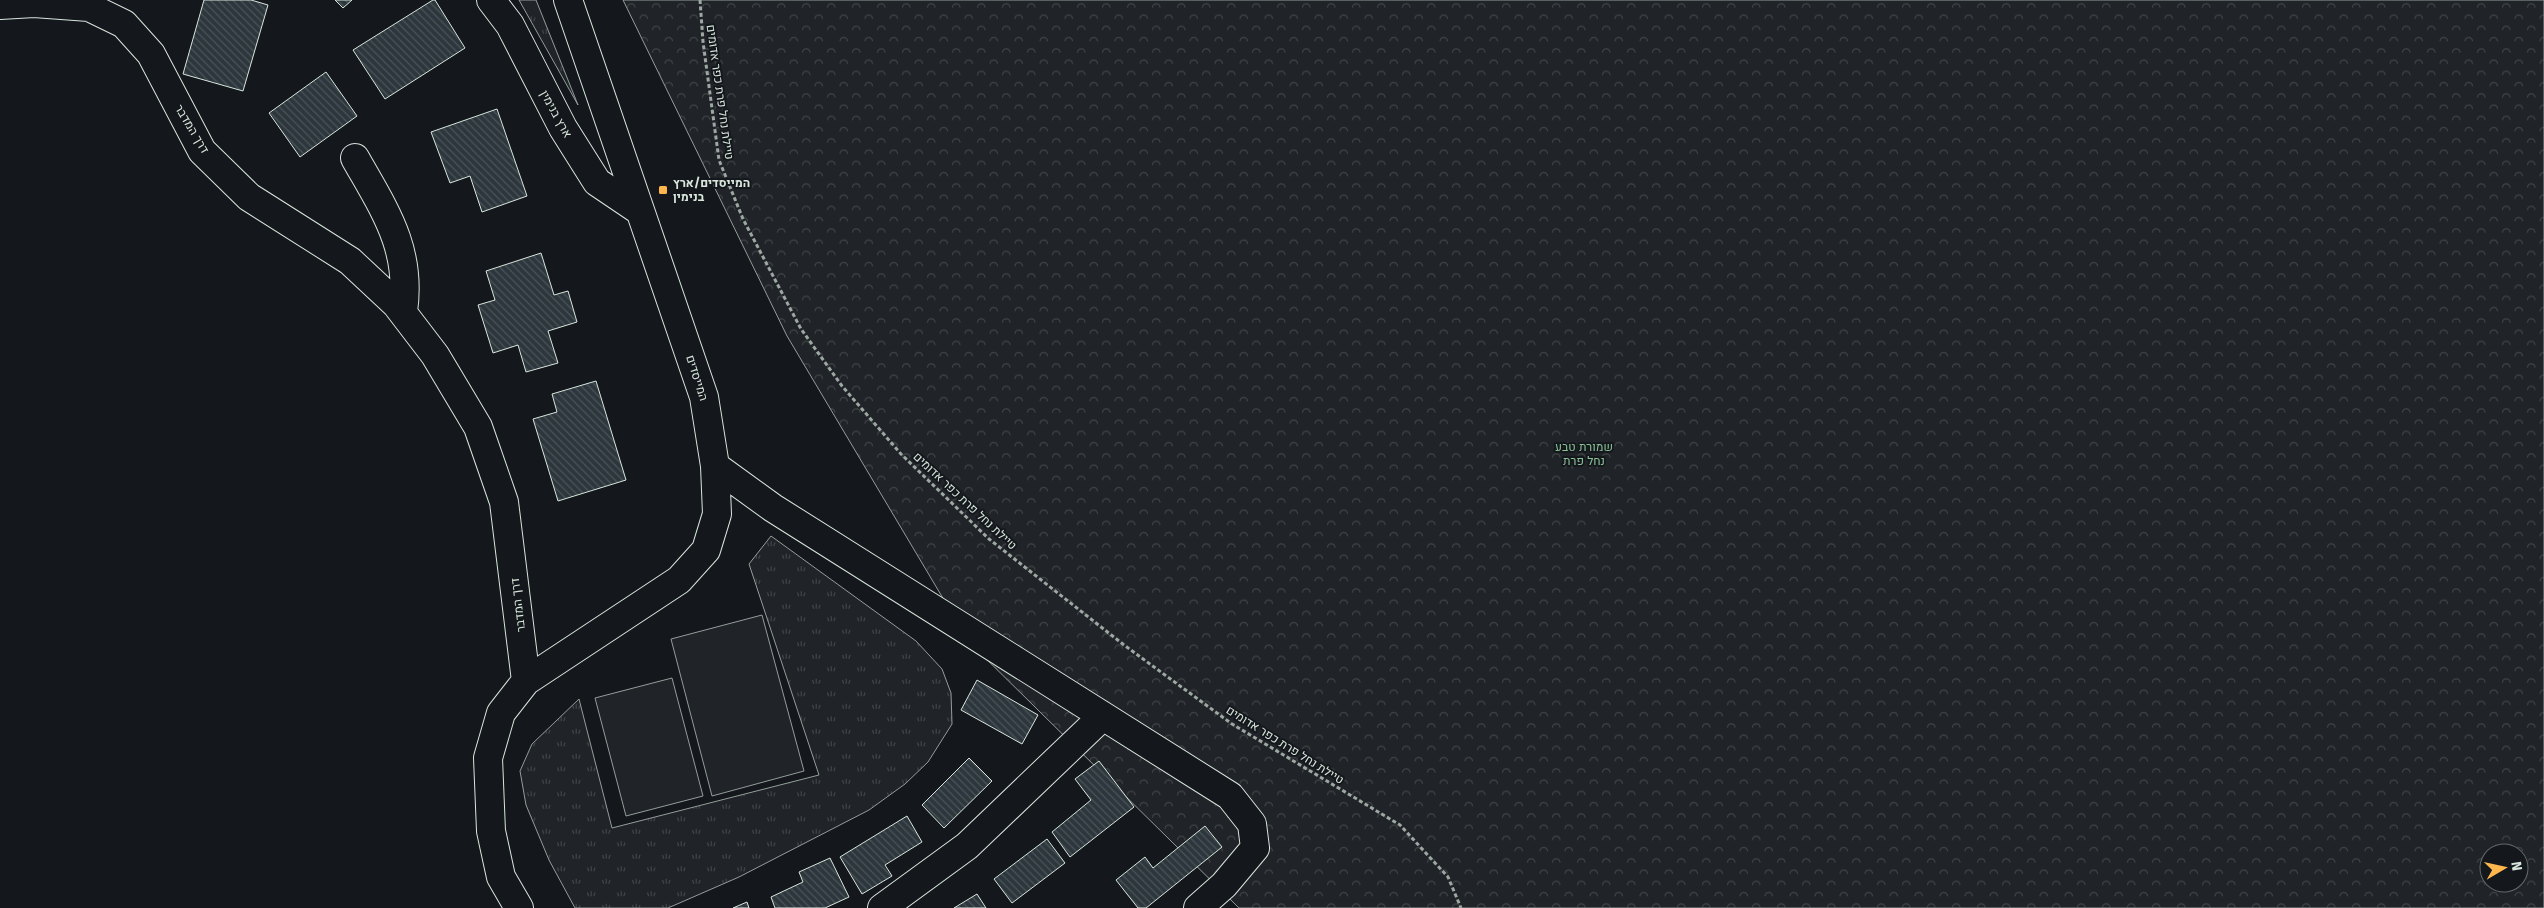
<svg xmlns="http://www.w3.org/2000/svg" width="2544" height="908" font-family="'Fira Sans',Heebo,sans-serif">
<defs>
<pattern id="grass-tufts" width="24" height="20" patternUnits="userSpaceOnUse" patternTransform="scale(1.25)"><rect width="24" height="20" fill="#202428"/><path d="M3 7l-1-3M5 7V3M7 7l1-3M15 17l-1-3M17 17v-4M19 17l1-3" fill="none" stroke="#404447"/></pattern>
<pattern id="park-crowns" width="20" height="18" patternUnits="userSpaceOnUse" patternTransform="scale(1.25)"><rect width="20" height="18" fill="#202428"/><path d="M2 6a3 3 0 1 1 6 0M12 15a3 3 0 1 1 6 0" fill="none" stroke="#404447"/></pattern>
<pattern id="building-back-hatch" width="6" height="6" patternUnits="userSpaceOnUse" patternTransform="scale(1.25)"><rect width="6" height="6" fill="#2c363c"/><path d="M-1 5l2 2M0 0l6 6M5-1l2 2" fill="none" stroke="#4a5358"/></pattern>
</defs>
<rect width="100%" height="100%" fill="#14181c"/>
<!-- grass -->
<path fill="url(#grass-tufts)" stroke="#939e99" d="M519,0H536L578,105Z
M771,536L916,641L942,669L951,693L952,724L928,762L905,784L869,810L739,877L668,908H575L549,860L526,805L520,771L532,744L579,699L612,828L819,775L749,564Z"/>
<!-- park -->
<path fill="url(#park-crowns)" stroke="#939e99" fill-rule="evenodd" d="M623,0H2544V908H1239L969,642L787,336ZM2489,853H2519V883H2489Z"/>
<!-- pitch -->
<path fill="#202428" stroke="#939e99" d="M762,615L804,771L712,796L671,639Z
M672,678L703,796L626,816L595,698Z"/>
<!-- building -->
<path fill="url(#building-back-hatch)" stroke="#d8e6dc" d="M204,0H251L268,5L243,91L183,74Z
M335,0H352L343,8Z
M433,0H435L465,48L385,99L353,50Z
M326,72L357,116L300,157L269,113Z
M497,109L527,196L482,212L470,176L450,183L431,132Z
M541,253L554,295L568,291L577,322L548,331L558,363L526,372L518,345L493,353L478,305L495,300L486,271Z
M596,381L626,480L558,501L533,419L557,412L552,394Z
M977,680L1038,715L1022,744L961,710Z
M969,758L992,781L944,828L922,805Z
M1099,761L1134,807L1070,857L1052,832L1091,800L1075,779Z
M907,816L922,842L885,865L892,876L862,894L840,857Z
M1205,826L1222,847L1146,908H1138L1116,880L1145,857L1153,868Z
M1047,839L1065,863L1012,903L994,879Z
M830,858L849,897L825,908H775L771,897L803,882L799,872Z
M977,894L986,908H954Z
M747,902L749,908H733Z"/>
<g fill="none" stroke-linecap="round" stroke-linejoin="round">
<!-- minor casing -->
<g stroke="#d8e6dc" stroke-width="30">
<path id="minor" d="M491,0L510,25L563,128L597,182L640,211
M0,5L34,3L89,7L124,24L151,54L202,151L249,197L350,261L396,304L435,355L478,427L504,502L526,681
M355,158C385,211 412,249 403,312
M715,466L773,508L1230,796L1252,824L1255,848L1224,885L1198,908
M519,908L501,877L491,831L488,758L501,713L526,681L679,580L706,550L717,514L715,466L704,397L568,0
M882,908L967,846L1103,716"/>
</g>
<!-- path -->
<path stroke="#9da8a2" stroke-width="3" stroke-dasharray="4 2.5" stroke-linecap="butt" d="M700,0L703,42L719,160L743,219L801,329L842,386L901,454L989,539L1124,645L1232,724L1400,825L1448,877L1461,908"/>
<!-- minor -->
<use href="#minor" stroke="#14181c" stroke-width="28"/>
</g>
<!-- markers -->
<rect fill="#ffb74d" stroke="#14181c" stroke-width="2" x="658" y="185" width="10" height="10" rx="2.5"/>
<g text-anchor="middle" stroke-width="4" stroke-linejoin="round" paint-order="stroke">
<!-- street labels -->
<g font-size="12" fill="#d8e6dc" stroke="#14181c">
<text transform="translate(720 92) rotate(82)" y="4">טיילת נחל פרת כפר אדומים</text>
<text transform="translate(556 114) rotate(61)" y="4">ארץ בנימין</text>
<text transform="translate(192 129) rotate(59)" y="4">דרך המדבר</text>
<text transform="translate(697 378) rotate(72)" y="4">המייסדים</text>
<text transform="translate(965 501) rotate(43)" y="4">טיילת נחל פרת כפר אדומים</text>
<text transform="translate(518 605) rotate(-97)" y="4">דרך המדבר</text>
<text transform="translate(1285 745) rotate(32)" y="4">טיילת נחל פרת כפר אדומים</text>
</g>
<!-- poi labels -->
<g font-size="12" font-weight="bold" fill="#d8e6dc" stroke="#14181c" text-anchor="start">
<text x="673" y="187">המייסדים/ארץ<tspan x="673" dy="14">בנימין</tspan></text>
</g>
<!-- park labels -->
<g font-size="12" fill="#8ac095" stroke="#14181c">
<text x="1584" y="451">שמורת טבע<tspan x="1584" dy="14">נחל פרת</tspan></text>
</g>
</g>
<!-- north arrow -->
<g transform="translate(2504 868) rotate(81)"><circle r="24" fill="#14181c" stroke="#626a69"/>
<path d="M0-4L9 19L0 12L-9 19Z" fill="#ffb74d"/>
<text y="-8" font-size="14" font-weight="bold" text-anchor="middle" fill="#d8e6dc">N</text>
</g>
</svg>
